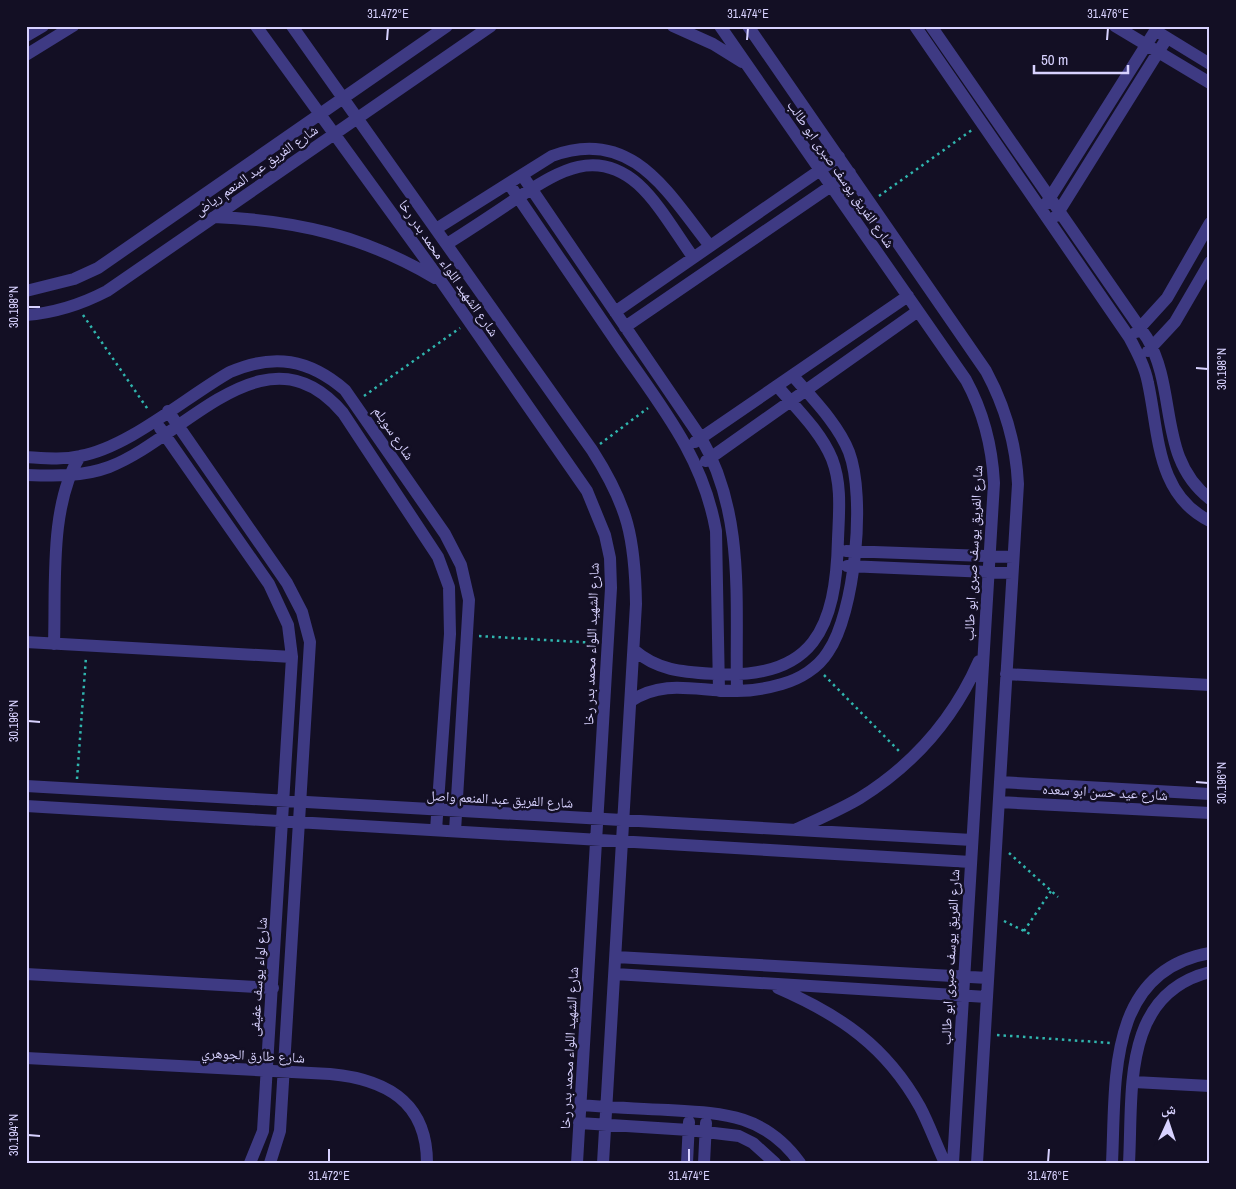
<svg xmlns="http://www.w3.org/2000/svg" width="1236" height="1189" font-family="'Archivo Narrow','Noto Naskh Arabic',sans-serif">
<rect width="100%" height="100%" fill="#130f24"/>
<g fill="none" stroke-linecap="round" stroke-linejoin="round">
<!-- path -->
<path stroke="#30b5ae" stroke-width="2.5" stroke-dasharray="2.5 4" stroke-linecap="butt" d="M879,196L972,130
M83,315L149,411
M364,396L460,328
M600,444L648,408
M479,636L596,643
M824,675L901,753
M77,779L86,657
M1009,853L1058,897
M1004,921L1032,935
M1024,931L1051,891
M997,1035L1111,1043"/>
<!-- minor -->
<path stroke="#3e3a83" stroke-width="12" d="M256,26L441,281L587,491L605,535L610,558L611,588L577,1163
M292,26L592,450C628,506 635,538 636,604L603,1163
M673,26L713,44L742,62
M720,26L966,380C984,413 992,445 994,483L953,1163
M748,26L986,371C1006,408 1016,443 1018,484L977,1163
M915,26L1129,337C1137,352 1145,367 1148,383C1159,433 1156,495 1210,521
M931,26L1147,338C1178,391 1157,458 1210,499
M1115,26L1210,83
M1161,34L1210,64
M26,36L43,26
M26,55L73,26
M522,175L701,438C746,515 735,605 737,691
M509,184C545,237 582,291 618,344C660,405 703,456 716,531L719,691
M1046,204L1155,31
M1056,216L1167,38
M214,217C296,220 364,236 435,278
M436,229L552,156C632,126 668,193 710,246
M447,244C469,230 492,215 514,200C554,175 593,145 638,184C659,203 677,235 693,257
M26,291L74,279L98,268L447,26
M615,312L839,157
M26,315C55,313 82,304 107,291L491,26
M625,327L850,173
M1136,332L1167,298L1210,223
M1148,351L1175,322L1210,262
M168,411L287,583L302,612L310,642L280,1131L270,1163
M160,428L269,584L288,625L292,657L263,1131L250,1163
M695,442L908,296
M26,457C44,458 62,460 80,456C128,448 186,397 230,372C274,353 309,359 345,390L445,534L461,565L469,600L455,831
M706,461L918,311
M26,475C55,476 82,477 109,467C185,438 266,322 343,413L438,557L449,587L450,634L436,830
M846,551L1013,557
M847,566L1012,573
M26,642L292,657
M54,644C56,586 49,505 80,456
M634,650C658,671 684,672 715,674C814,680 836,628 838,539C839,512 842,485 832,459C821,432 797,409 778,387
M1006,674L1210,685
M631,701C665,678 699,692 737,691C753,691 768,688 782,684C800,679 818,668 828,652C855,613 866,497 849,452C838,424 813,399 793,376
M1000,782L1210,794
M26,786L972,840
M999,802L1210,813
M26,806L971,862
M795,830C816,820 840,810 860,798C913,765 954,718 979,661
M616,957L988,978
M26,974L273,988
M615,974L987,997
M778,988C840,1015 886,1046 920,1107C929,1124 936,1144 945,1163
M26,1058L330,1074C385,1079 427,1101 427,1163
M1134,1082L1210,1086
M580,1105C610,1107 639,1109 668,1110C723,1113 765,1114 800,1163
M579,1123L689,1130L739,1136L753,1143L775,1163
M687,1163L689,1122
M704,1163L706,1123
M1112,1163C1116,1082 1106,971 1210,953
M1129,1163C1133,1092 1121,994 1210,972"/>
</g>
<!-- ticks -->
<path fill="none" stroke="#d8d2ff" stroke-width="2" d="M387,40L388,28M747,40L748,28M1107,40L1108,28M28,307H40M1196,368L1208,369M28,721L40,722M1196,782L1208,783M28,1135L40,1136M329,1162V1149M689,1162V1149M1048,1162L1049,1149"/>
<g text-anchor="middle" stroke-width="5" stroke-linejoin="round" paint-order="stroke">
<!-- street labels -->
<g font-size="14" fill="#d8d2ff" stroke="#130f24">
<text transform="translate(256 170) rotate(-35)" y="5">شارع الفريق عبد المنعم رياض</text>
<text transform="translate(841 174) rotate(55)" y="5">شارع الفريق يوسف صبرى ابو طالب</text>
<text transform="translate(449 268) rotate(55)" y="5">شارع الشهيد اللواء محمد بدر رخا</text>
<text transform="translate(394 433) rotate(56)" y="5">شارع سويلم</text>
<text transform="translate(973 553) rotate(-87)" y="5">شارع الفريق يوسف صبرى ابو طالب</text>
<text transform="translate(591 644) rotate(-88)" y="5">شارع الشهيد اللواء محمد بدر رخا</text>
<text transform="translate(1105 792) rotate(3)" y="5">شارع عيد حسن ابو سعده</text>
<text transform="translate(500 799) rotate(3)" y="5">شارع الفريق عبد المنعم واصل</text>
<text transform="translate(950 957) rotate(-87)" y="5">شارع الفريق يوسف صبرى ابو طالب</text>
<text transform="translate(258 977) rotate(-86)" y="5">شارع لواء يوسف عفيفى</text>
<text transform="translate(569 1048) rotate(-87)" y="5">شارع الشهيد اللواء محمد بدر رخا</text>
<text transform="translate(253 1055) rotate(3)" y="5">شارع طارق الجوهري</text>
</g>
</g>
<!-- border -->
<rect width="1236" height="1189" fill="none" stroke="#130f24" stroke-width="55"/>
<!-- north arrow -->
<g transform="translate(1168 1122) rotate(3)" stroke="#130f24" stroke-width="4" paint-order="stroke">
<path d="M0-4L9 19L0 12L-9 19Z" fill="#d8d2ff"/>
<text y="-8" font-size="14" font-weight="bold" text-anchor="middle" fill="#d8d2ff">ش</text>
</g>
<!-- scale -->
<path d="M1034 65v8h94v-8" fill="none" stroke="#d8d2ff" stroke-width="2.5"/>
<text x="1041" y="65" font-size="15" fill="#d8d2ff" stroke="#130f24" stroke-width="4" paint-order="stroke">50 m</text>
<rect x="28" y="28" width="1180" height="1134" fill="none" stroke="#d8d2ff" stroke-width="2"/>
<g font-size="12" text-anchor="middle" fill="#d8d2ff">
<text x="388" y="18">31.472°E</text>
<text x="748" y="18">31.474°E</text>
<text x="1108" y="18">31.476°E</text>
<text transform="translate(14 307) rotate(-90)" y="4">30.198°N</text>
<text transform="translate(1222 369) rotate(-90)" y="4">30.198°N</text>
<text transform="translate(14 721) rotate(-90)" y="4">30.196°N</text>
<text transform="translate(1222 783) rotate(-90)" y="4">30.196°N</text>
<text transform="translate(14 1135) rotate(-90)" y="4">30.194°N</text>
<text x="329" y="1180">31.472°E</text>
<text x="689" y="1180">31.474°E</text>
<text x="1048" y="1180">31.476°E</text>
</g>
</svg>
